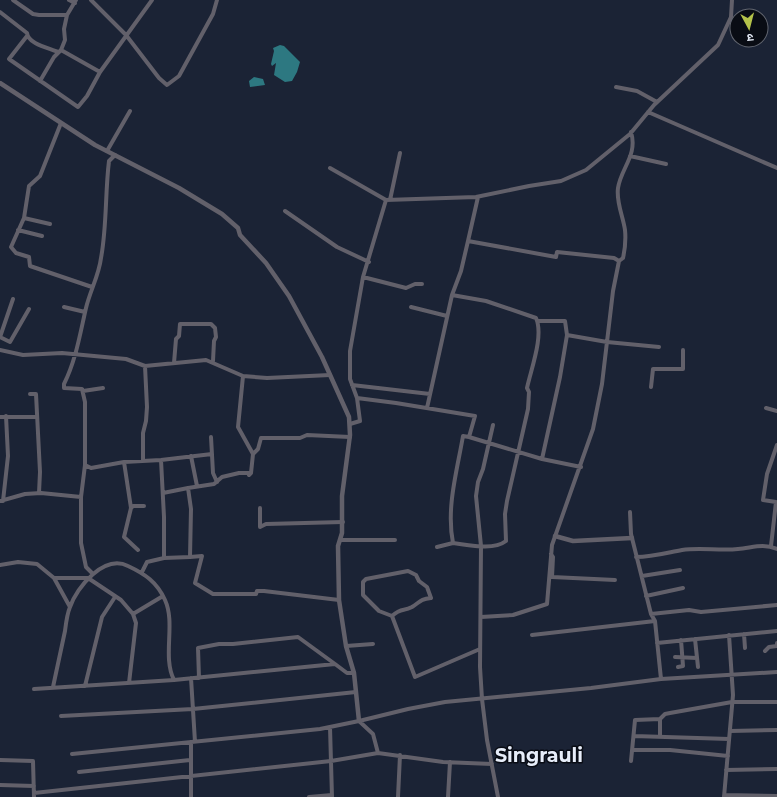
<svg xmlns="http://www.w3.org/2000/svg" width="777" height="797" font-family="Montserrat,'Noto Sans Devanagari',sans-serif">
<rect width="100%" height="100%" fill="#1b2335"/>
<!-- water -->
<path fill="#2d7881" d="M280,45L284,46L300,62L297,72L292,81L285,82L274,75L276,63L272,66L271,64L274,51L273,48Z
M254,77L263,79L265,85L250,87L249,81Z"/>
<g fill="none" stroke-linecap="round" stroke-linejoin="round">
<!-- minor -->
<path stroke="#62606a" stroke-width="4" d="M13,0L33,14L39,15H67
M69,0L75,3
M91,0L126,35L159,78L167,85L179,76L213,14L217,0
M0,12L27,33C28,44 49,48 58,52
M27,36L9,59L78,107L87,96L100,72L152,0
M61,50L100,72
M40,81L54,57L61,50L65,40L64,29L67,15L76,0
M616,87L637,91L657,102
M648,112L777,168
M61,123L40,176L29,186L24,218L11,247L16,253L29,257L30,266L92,287
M107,151L130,111
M630,156L666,164
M330,168L386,200L476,197L529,186L561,181L586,170L630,134L654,105L718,45L731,17L732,0
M478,197L468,241L556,257L557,252L614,258L619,261L613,291L602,384L593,429L552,545L547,604L513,615L481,617
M390,200L400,153
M285,211L337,247L369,262
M24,218L50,224
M18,230L42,236
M619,261L623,258C625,249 626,240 625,230C623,216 616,202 618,188C621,168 638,155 631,132
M363,277L406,288L415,284H422
M13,299L0,337L10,342L29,309
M64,307L85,312
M411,307L447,316
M537,321H565L567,335
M0,350L23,355L62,353L126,359L145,366L206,360L243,376L267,378L330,375
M174,363L176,339L179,336L180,324H211L215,328L216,337L214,341L213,361
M243,376L238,427L253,454
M352,385L430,394
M651,387L653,369H683V350
M83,391L103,388
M30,394H36L40,472L39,493
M357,398L396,403L475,416L469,437L463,436C457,471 446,508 453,543C469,545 493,551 506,541L505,514L507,501L528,409L529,392L527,388C531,369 544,336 536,318L486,301L452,295
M427,408L452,295L461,271L468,241
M766,408L777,411
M0,417H37
M350,424L360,421L357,398L350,379V351L363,277L386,200
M493,425L483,469L478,482L476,496L481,546L480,667L482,699L487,740L498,797
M211,437L213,473L217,482
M469,437L542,459L581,467
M191,456L197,486
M542,459L560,377L567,335L607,342L659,347
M161,460L164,517V558L190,557L191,509L188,488L214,484L222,477L239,473H251
M143,461V433L146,421L147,407L145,366
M124,462L131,508
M85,465L91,468L124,462L161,460L212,454
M249,475L251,473L253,454L258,449L261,438H300L307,435L350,437
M163,493L188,488
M0,501L25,494L41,493L81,497
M3,501L8,456L6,416
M260,508V527L266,524L343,522
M630,512L631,534L651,614L655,621L661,679
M341,540H395
M771,546L776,502L763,500L767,474L777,445
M437,547L453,543
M138,550L124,537L131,508L133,506H144
M551,554L553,557L552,577L615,580
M190,557L202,556L195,583L213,594H256L257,591H264L339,600
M636,557C652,557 666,553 682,550C700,547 719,551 738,549C752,548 763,543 777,549
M0,565L18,562L37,564L54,578H88L121,600L133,614L136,623L129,683
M142,572L147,562L164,558
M93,574L86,567L81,543V497L85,465V402L82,389L64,388V384C76,360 80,334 86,308C90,291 99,275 101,258C107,226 105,193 109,161L115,155
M642,576L680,570
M54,578L70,607
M646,596L683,588
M133,614L163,596
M651,614L689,610L701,612L777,605
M392,616L379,611L363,595V582L366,579L408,571L416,575L419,581L427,587L431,598C420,599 420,602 412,607C403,612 402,607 392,616L415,677L480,649
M744,634L745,648
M532,635L655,621
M695,639L698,667
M657,643L777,631
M346,646L373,644
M765,651L769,647L777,646V643
M675,657L697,658
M678,667L683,666L681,640
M191,678L195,742
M199,678L198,648L219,644H233L298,637L335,664
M85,686L102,617L115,597
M53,687C57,668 61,649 65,631C66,623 67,614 70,607C77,587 104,554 128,566C145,574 157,582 165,600C176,624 162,656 174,680
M34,689L174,680L335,664L347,673H354
M61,716L193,709L356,692
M660,719V737
M359,721L373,734L378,753
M330,727L332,797
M730,731L777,730
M634,736L729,739
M632,750H670L728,756
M72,754L320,729L359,721L408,709L445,702L591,688L661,679L777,672
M0,760L33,761L34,797
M631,761L635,720L660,719L665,714L670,713L732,702H777
M726,770L777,769
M79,772L190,760
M0,785L34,786
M34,793L331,761L378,753L443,762L492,764
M724,795L777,796
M191,797V742
M309,797L332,795
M398,797L400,755
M448,797L450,762
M724,797L733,695L729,635"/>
<!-- tertiary -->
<path stroke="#62606a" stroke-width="4.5" d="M0,83L95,145L179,188L222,214L238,228L240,235L266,263L289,296L322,357L349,417L350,435L342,496V533L338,546L339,600L346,646L354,673L359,721
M555,536L573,541L632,538"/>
</g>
<g text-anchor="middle" stroke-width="3" stroke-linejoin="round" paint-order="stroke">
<!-- town labels -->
<g font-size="19" font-weight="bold" fill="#e7edf9" stroke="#090c14">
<text x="539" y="762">Singrauli</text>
</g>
</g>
<!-- north arrow -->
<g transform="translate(749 28) rotate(173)"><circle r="19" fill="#090c14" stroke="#626670"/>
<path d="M0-3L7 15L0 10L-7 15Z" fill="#b4c24a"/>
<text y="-6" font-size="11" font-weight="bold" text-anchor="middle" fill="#e7edf9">उ</text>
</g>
</svg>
